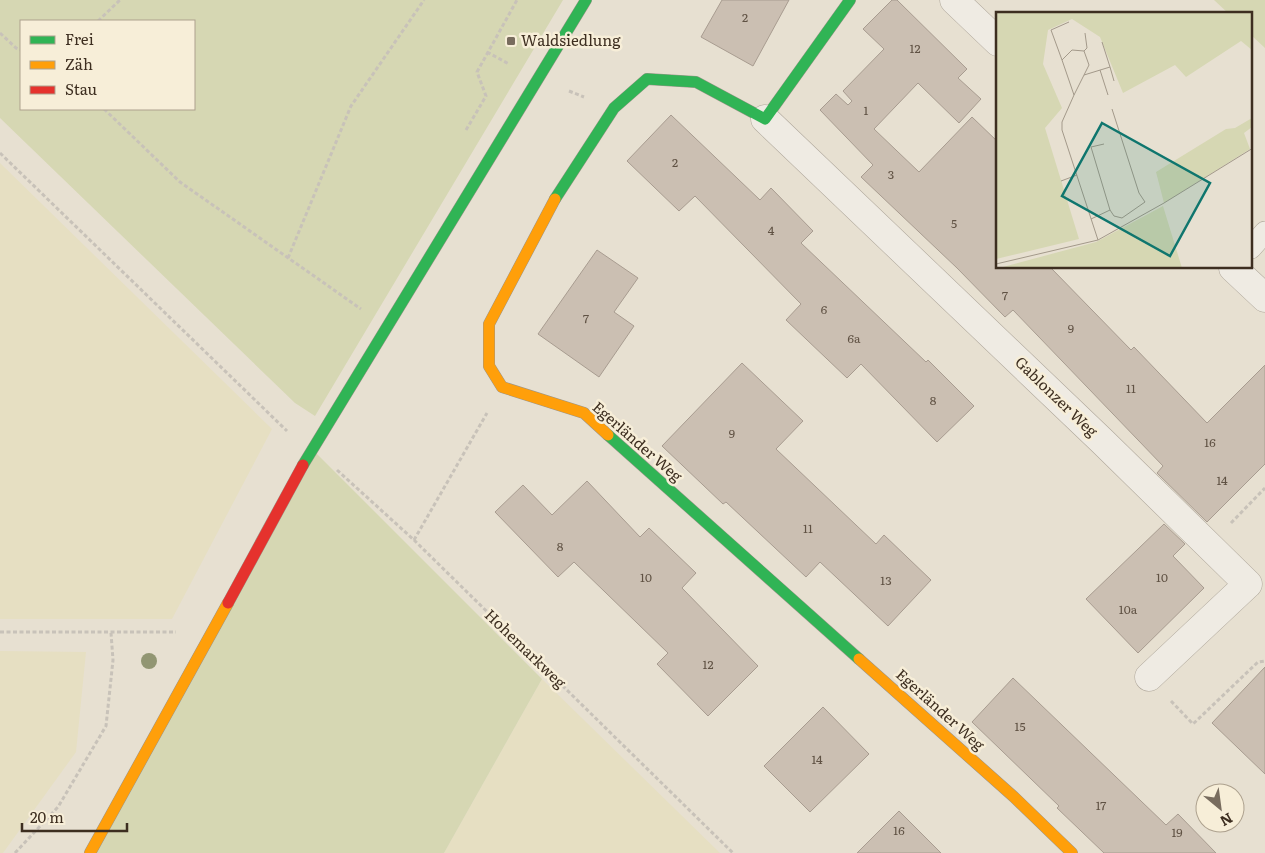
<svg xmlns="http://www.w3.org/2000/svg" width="1265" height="853" font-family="Literata,serif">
<rect width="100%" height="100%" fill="#e7e0d1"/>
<!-- farmland -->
<path fill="#e6dfc2" d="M0,163L272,429L172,619H0Z
M0,651L86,652L76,752L3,853H0Z
M542,679L720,853H444Z"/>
<!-- green -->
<path fill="#d6d7b3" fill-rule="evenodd" d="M0,0H563L315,416L295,403L0,118ZM194,21V109H21V21Z
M1214,0H1265V48L1251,35V14H1229Z
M312,449L542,679L444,853H90Z"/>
<!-- building -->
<path fill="#cbbfb2" stroke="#a89c90" d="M722,0H789L753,66L701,37Z
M892,0H897L967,69L958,78L981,99L959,123L918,83L874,129L919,172L972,117L998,142V268H1051L1131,350L1134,347L1207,423L1265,365V464L1207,522L1157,473L1163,466L1013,310L1005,317L957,268L861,177L873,165L820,110L836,94L848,105L852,101L843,91L884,49L863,29Z
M671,115L760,200L771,188L813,231L801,243L926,362L928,360L974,406L937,442L861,364L847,378L786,320L801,304L695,196L679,211L627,161Z
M597,250L638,278L614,312L634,326L599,377L538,334Z
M742,363L803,421L776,449L876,544L884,535L931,580L888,626L820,562L806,577L726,502L723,504L662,446Z
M587,481L640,537L649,528L696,573L682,588L758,666L708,716L657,664L668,653L574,562L558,577L495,512L523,485L552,515Z
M1164,524L1185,544L1173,556L1204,588L1138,653L1086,599Z
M1265,667V774L1212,723Z
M1013,678L1166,825L1178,814L1216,853H1104L1057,808L1059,806L972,722Z
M823,707L869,754L810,812L764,766Z
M899,811L941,853H857Z"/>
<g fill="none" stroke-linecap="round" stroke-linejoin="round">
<!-- lane casing -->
<g stroke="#ada599" stroke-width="22">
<path id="lane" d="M1251,248L1265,232"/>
</g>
<!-- street casing -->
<g stroke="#ada599" stroke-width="29">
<path id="street" d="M954,0L998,42
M765,119L1102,441L1248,584L1149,677
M1233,268L1265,298"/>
</g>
<!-- fast casing -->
<g stroke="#9c958a" stroke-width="12">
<path id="fast" d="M555,199L614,108L647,79L696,82L765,119L850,0
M608,435L859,659
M303,465L586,0"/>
</g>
<!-- slow casing -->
<g stroke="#9c958a" stroke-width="12">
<path id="slow" d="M555,199L489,324V366L502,387L584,413L608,435
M859,659L1014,797L1072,853
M90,853L228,603"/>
</g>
<!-- jam casing -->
<g stroke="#9c958a" stroke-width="12">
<path id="jam" d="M228,603L303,465"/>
</g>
<!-- path -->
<path stroke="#c8c2b9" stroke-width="3" stroke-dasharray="4 2.5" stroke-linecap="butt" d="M98,21L120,0
M0,33L16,48L21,50
M487,52L509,64
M569,91L584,97
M104,109L180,182L361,309
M466,130L486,96L477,72L517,0
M0,153L287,431
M288,258L351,106L424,0
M337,470L414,540L733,853
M1231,523L1265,488
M414,540L487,413
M0,632H176
M1171,701L1193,724L1258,662L1265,661
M15,853L58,807L106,726L113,660L111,633"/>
<!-- lane -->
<use href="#lane" stroke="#efebe3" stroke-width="21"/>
<!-- street -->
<use href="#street" stroke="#efebe3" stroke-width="28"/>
<!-- fast -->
<use href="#fast" stroke="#30b455" stroke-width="11"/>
<!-- slow -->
<use href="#slow" stroke="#ff9f0a" stroke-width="11"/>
<!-- jam -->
<use href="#jam" stroke="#e5322d" stroke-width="11"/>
</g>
<!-- trees -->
<circle fill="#929673" cx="149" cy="661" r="8"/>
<!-- markers -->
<rect fill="#786c5e" stroke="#f7eed8" stroke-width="2" x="506" y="36" width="10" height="10" rx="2.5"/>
<g text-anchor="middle" stroke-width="5" stroke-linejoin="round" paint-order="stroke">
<!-- number labels -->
<g font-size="12" fill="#605244">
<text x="745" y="22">2</text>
<text x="915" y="53">12</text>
<text x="866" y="115">1</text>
<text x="675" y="167">2</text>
<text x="891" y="179">3</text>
<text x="954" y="228">5</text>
<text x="771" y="235">4</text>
<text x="1005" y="300">7</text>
<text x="824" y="314">6</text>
<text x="586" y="323">7</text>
<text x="1071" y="333">9</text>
<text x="854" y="343">6a</text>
<text x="1131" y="393">11</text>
<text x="933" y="405">8</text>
<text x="732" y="438">9</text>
<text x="1210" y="447">16</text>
<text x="1222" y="485">14</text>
<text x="808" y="533">11</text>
<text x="560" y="551">8</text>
<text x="646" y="582">10</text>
<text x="1162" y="582">10</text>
<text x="886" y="585">13</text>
<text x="1128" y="614">10a</text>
<text x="708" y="669">12</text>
<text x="1020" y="731">15</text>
<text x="817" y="764">14</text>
<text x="1101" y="810">17</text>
<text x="899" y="835">16</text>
<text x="1177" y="837">19</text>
</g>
<!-- poi labels -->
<g font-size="15" fill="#3d2e20" stroke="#f7eed8" text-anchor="start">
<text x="521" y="46">Waldsiedlung</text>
</g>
<!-- street labels -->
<g font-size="15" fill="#3d2e20" stroke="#f7eed8">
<text transform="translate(1056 397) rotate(44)" y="5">Gablonzer Weg</text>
<text transform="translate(637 442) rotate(41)" y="5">Egerländer Weg</text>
<text transform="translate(525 649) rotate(44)" y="5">Hohemarkweg</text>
<text transform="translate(940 710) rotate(42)" y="5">Egerländer Weg</text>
</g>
</g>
<!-- overview -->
<g transform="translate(996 12)">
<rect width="256" height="256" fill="#e7e0d1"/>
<path d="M0,0H256V38L245,29L190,65L179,53L127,81L104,25L76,7L52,18L47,52L66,96L49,116L83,227L0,247ZM256,106V115L248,121L254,137L168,191L160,160L230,117L239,116ZM167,194L186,256H3L100,230Z" fill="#d6d7b3"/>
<path fill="none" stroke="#a3998a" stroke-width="1" d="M106,30L114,55M76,38L88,39L93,53L78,83L66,48ZM88,39L91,36L89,21M66,48L55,18L73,10M104,58L112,83M88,63L114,55L118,69M78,83L66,110V118L102,228M108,132L95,135L114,198M65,169L81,163M95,207L114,198L118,204L126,206L149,190L143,181L116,97M0,252L102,228L168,191L257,136"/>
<path fill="#0f766e" fill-opacity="0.15" stroke="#0f766e" stroke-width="2.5" d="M106,111L214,171L174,244L66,184Z"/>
<rect width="256" height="256" fill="none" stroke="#3d2e20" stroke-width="2.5"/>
</g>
<!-- legend -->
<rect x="20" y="20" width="175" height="90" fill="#f7eed8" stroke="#ada18e"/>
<rect x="30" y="36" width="25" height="8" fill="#30b455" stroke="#ada18e"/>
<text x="65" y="45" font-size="15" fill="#3d2e20">Frei</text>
<rect x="30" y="61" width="25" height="8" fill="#ff9f0a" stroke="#ada18e"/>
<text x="65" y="70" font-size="15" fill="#3d2e20">Zäh</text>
<rect x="30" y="86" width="25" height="8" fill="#e5322d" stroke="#ada18e"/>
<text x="65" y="95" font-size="15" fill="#3d2e20">Stau</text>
<!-- north arrow -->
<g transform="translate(1220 808) rotate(151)"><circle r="24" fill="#f7eed8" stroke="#ada18e"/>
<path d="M0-4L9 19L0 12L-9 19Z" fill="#786c5e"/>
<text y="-8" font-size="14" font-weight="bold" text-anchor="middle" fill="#3d2e20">N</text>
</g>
<!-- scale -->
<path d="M22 823v8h105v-8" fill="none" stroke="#3d2e20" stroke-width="2.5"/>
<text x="30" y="823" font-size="15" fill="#3d2e20" stroke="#f7eed8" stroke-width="4" paint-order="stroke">20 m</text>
</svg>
